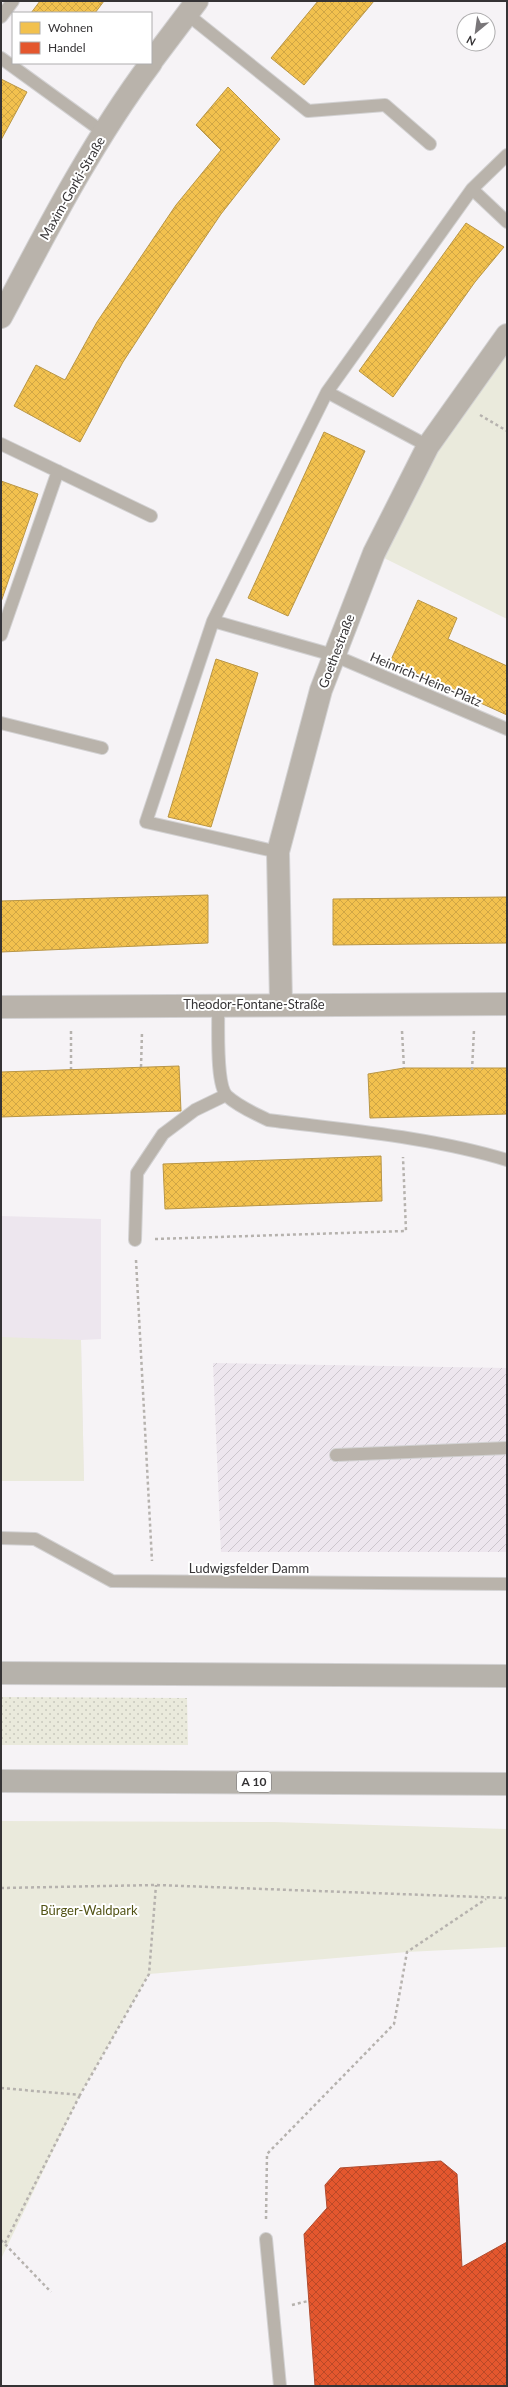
<svg xmlns="http://www.w3.org/2000/svg" width="508" height="2387" font-family="Lato,sans-serif">
<defs>
<pattern id="industrial-furrows" width="10" height="10" patternUnits="userSpaceOnUse"><rect width="10" height="10" fill="#ede6ee"/><path d="M-1 1l2-2M0 10L10 0M9 11l2-2" fill="none" stroke="#ccc6cd"/></pattern>
<pattern id="grass-dots" width="8" height="8" patternUnits="userSpaceOnUse"><rect width="8" height="8" fill="#eaeadc"/><path d="M2 2h.1M6 6h.1" fill="none" stroke="#c9c9bd" stroke-width="1.8" stroke-linecap="round"/></pattern>
<pattern id="homes-cross-hatch" width="8" height="8" patternUnits="userSpaceOnUse"><rect width="8" height="8" fill="#f2c14e"/><path d="M0 0l8 8M0 8l8-8" fill="none" stroke="#d0a645"/></pattern>
<pattern id="shops-cross-hatch" width="8" height="8" patternUnits="userSpaceOnUse"><rect width="8" height="8" fill="#e4572e"/><path d="M0 0l8 8M0 8l8-8" fill="none" stroke="#ba4928"/></pattern>
</defs>
<rect width="100%" height="100%" fill="#f6f3f6"/>
<!-- built -->
<path fill="#ede6ee" d="M1,1216L101,1219V1339L81,1340L84,1481H1Z"/>
<!-- industrial -->
<path fill="url(#industrial-furrows)" d="M213,1363L507,1368V1552H221Z"/>
<!-- grass -->
<path fill="url(#grass-dots)" d="M1,1697L187,1698L188,1745H1Z"/>
<!-- park -->
<path fill="#eaeadc" d="M507,335V619L374,553Z
M1,1337L81,1340L84,1481H1Z
M1,1821L274,1822L507,1829V1947L407,1952L149,1974L80,2095L1,2259Z"/>
<!-- homes -->
<path fill="url(#homes-cross-hatch)" stroke="#b99646" d="M40,1H104L95,13H31Z
M318,1H374L304,85L271,58Z
M1,79L27,92L1,140Z
M228,87L280,139L221,214L171,288L123,362L80,442L14,406L36,365L65,380L97,322L176,205L221,150L196,125Z
M466,223L504,247L475,282L393,397L359,371Z
M324,432L365,451L288,616L248,598Z
M1,481L38,494L1,602Z
M418,600L457,618L448,639L507,666V715L390,662Z
M216,659L258,673L211,827L168,817Z
M208,895V943L1,952V901Z
M507,897V943L333,945V899Z
M179,1066L181,1111L1,1117V1072Z
M404,1068H507V1114L370,1118L368,1074Z
M381,1156L382,1201L165,1209L163,1164Z"/>
<!-- shops -->
<path fill="url(#shops-cross-hatch)" stroke="#b04c30" d="M441,2161L457,2174L462,2267L507,2242V2386H315L304,2234L327,2208L325,2185L340,2168Z"/>
<g fill="none" stroke-linecap="round" stroke-linejoin="round">
<!-- service casing -->
<g stroke="#d2d1d2" stroke-width="14">
<path id="service" d="M187,14L308,111L385,105L430,144
M1,17L13,1
M1,58L103,132
M472,189L507,222
M327,392L428,446
M1,444L151,516
M213,621L333,655L507,729
M1,635L58,471
M1,723L102,748
M278,852L146,822L213,621L327,392L472,189L507,155
M218,1004C219,1023 215,1084 227,1096C239,1107 254,1113 268,1120C346,1130 432,1137 507,1160
M135,1240L137,1173L163,1134L195,1110L226,1095
M336,1455L507,1448
M1,1538L35,1539L112,1581L507,1584
M266,2239L280,2386"/>
</g>
<!-- minor casing -->
<g stroke="#d2d1d2" stroke-width="24">
<path id="minor" d="M151,62L197,1
M1,317C47,230 92,142 151,63
M281,1003L278,852L321,690L374,553L428,446L507,335
M1,1007L507,1004"/>
</g>
<!-- motorway casing -->
<g stroke="#d2d1d2" stroke-width="24">
<path id="motorway" d="M1,1673L507,1676
M1,1781L507,1784"/>
</g>
<!-- path -->
<path stroke="#b6b2ae" stroke-width="2.5" stroke-dasharray="3 3" stroke-linecap="butt" d="M480,415L507,431
M71,1031V1069
M402,1031L404,1068
M141,1067L142,1032
M472,1070L474,1030
M155,1239L406,1231L403,1157
M136,1260L152,1561
M1,1888L156,1885L507,1898
M1,2088L80,2095L149,1974L156,1885
M266,2219L267,2154L394,2024L407,1952L486,1899
M1,2240L51,2292
M5,2243L80,2095
M292,2305L308,2301"/>
<!-- service -->
<use href="#service" stroke="#b9b3ab" stroke-width="12"/>
<!-- minor -->
<use href="#minor" stroke="#b9b3ab" stroke-width="22"/>
<!-- motorway -->
<use href="#motorway" stroke="#b6b2ab" stroke-width="22"/>
</g>
<g text-anchor="middle" stroke-width="4" stroke-linejoin="round" paint-order="stroke">
<!-- shield labels -->
<rect fill="#fff" stroke="#727072" stroke-width="1" x="237" y="1772" width="34" height="20" rx="3"/>
<g font-size="12" font-weight="bold" fill="#353335">
<text x="254" y="1786">A 10</text>
</g>
<!-- street labels -->
<g font-size="13" fill="#353335" stroke="#fff">
<text transform="translate(72 188) rotate(-60)" y="5">Maxim-Gorki-Straße</text>
<text transform="translate(336 651) rotate(-69)" y="5">Goethestraße</text>
<text transform="translate(426 679) rotate(23)" y="5">Heinrich-Heine-Platz</text>
<text x="254" y="1009">Theodor-Fontane-Straße</text>
<text x="249" y="1573">Ludwigsfelder Damm</text>
</g>
<!-- park labels -->
<g font-size="13" fill="#535416" stroke="#fff">
<text x="89" y="1915">Bürger-Waldpark</text>
</g>
</g>
<!-- border -->
<rect width="508" height="2387" fill="none" stroke="#353335" stroke-width="4"/>
<!-- legend -->
<rect x="12" y="12" width="140" height="52" fill="#ffffff" stroke="#aeadae"/>
<rect x="20" y="22" width="20" height="12" fill="#f2c14e" stroke="#aeadae"/>
<text x="48" y="32" font-size="12" fill="#353335">Wohnen</text>
<rect x="20" y="42" width="20" height="12" fill="#e4572e" stroke="#aeadae"/>
<text x="48" y="52" font-size="12" fill="#353335">Handel</text>
<!-- north arrow -->
<g transform="translate(476 32) rotate(209)"><circle r="19" fill="#ffffff" stroke="#aeadae"/>
<path d="M0-3L7 15L0 10L-7 15Z" fill="#797679"/>
<text y="-6" font-size="11" font-weight="bold" text-anchor="middle" fill="#353335">N</text>
</g>
</svg>
